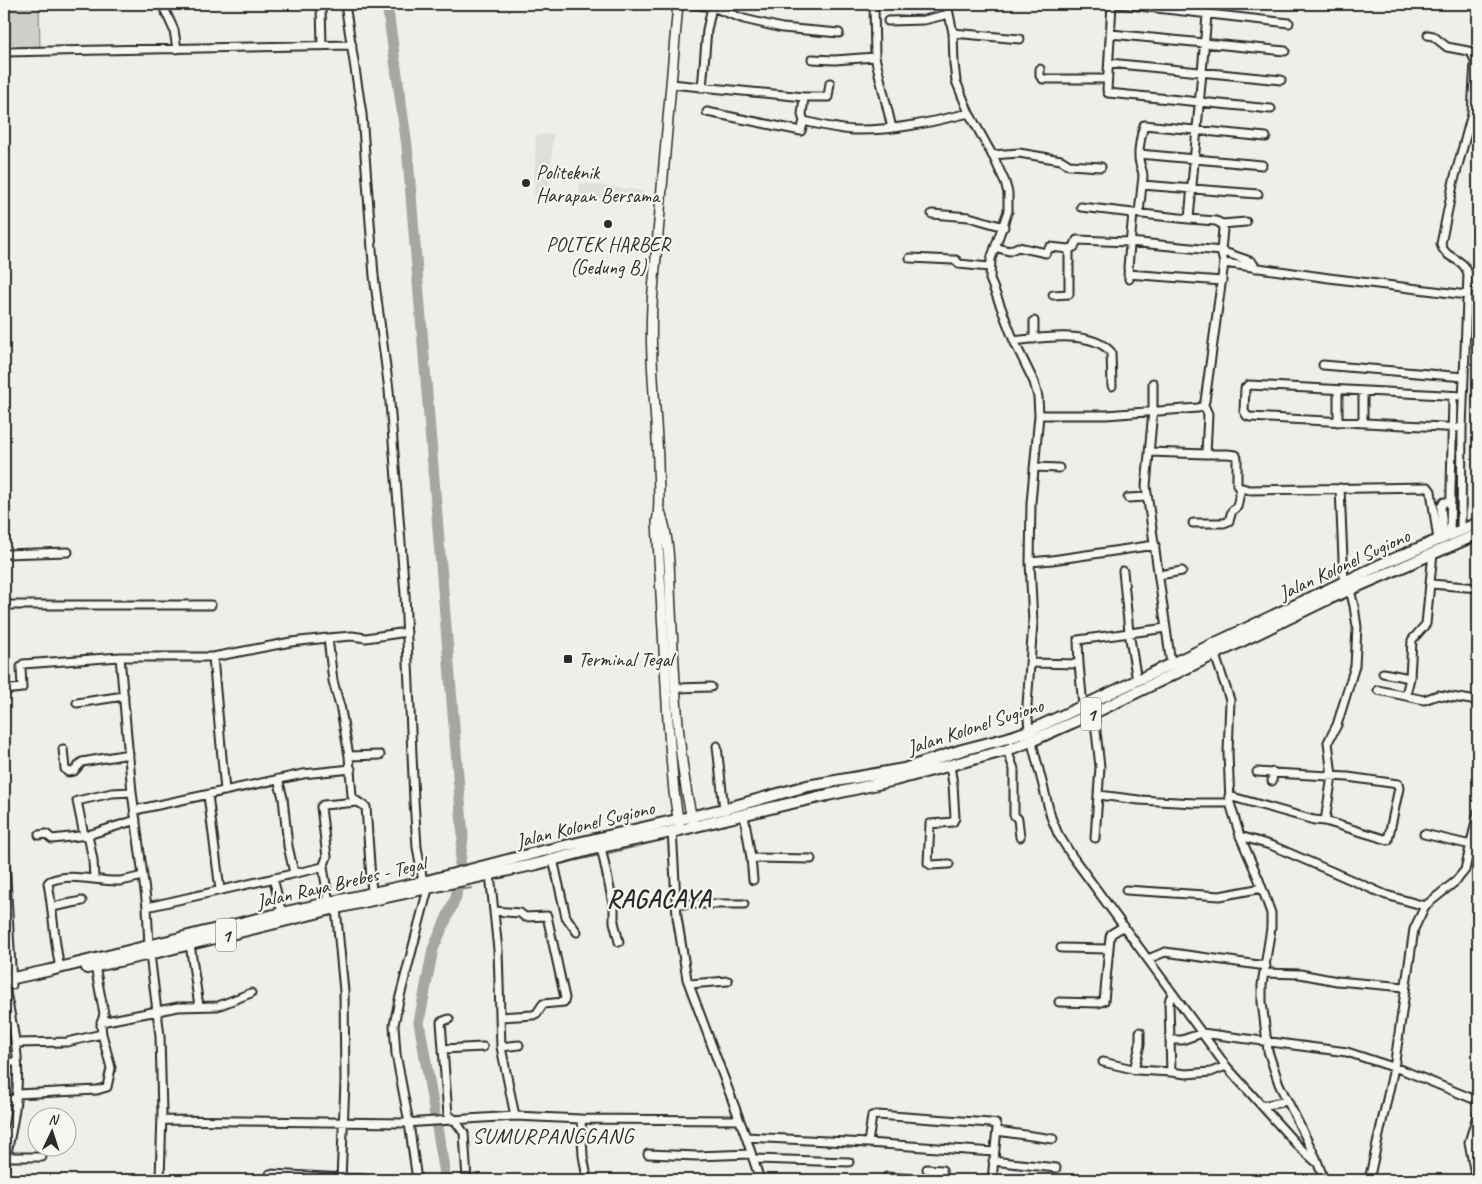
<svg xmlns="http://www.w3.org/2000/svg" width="1482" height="1184" font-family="Caveat,sans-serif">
<rect width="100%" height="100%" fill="#eeeeea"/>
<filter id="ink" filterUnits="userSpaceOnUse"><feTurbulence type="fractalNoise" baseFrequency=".02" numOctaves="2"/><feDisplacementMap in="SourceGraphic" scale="10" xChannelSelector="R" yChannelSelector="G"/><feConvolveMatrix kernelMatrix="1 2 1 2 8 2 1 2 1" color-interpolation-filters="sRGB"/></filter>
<g filter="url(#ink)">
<!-- built -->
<path fill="#dededb" d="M553,134L549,197L534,195L536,135Z
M580,183L643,191L641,203L579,196Z"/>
<!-- green -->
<path fill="#cececa" stroke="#7c7c7a" d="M4,4H39L40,48L4,47Z"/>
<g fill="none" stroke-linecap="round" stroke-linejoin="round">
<!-- stream -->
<path stroke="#757573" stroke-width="2" d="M675,837L784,810L827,802
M605,854L671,838
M556,865L600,855
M532,871L552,866
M457,890L472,888"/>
<!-- river -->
<path stroke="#a6a6a3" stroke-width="11" d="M387,4L407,146L463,837L456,897L433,949L419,1022L446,1180"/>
<!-- minor casing -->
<g stroke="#2b2b2b" stroke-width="11">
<path id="minor" d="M345,4L362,114L374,276L389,390L405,594L414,800L417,847L423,882
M693,4L712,7
M874,4L875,57L892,128
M947,4L953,33L954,64L956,81L969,113
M1112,4L1107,90L1108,93L1271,109
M1121,4L1289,23
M163,6L174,30L177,49
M888,21L924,20L949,14
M953,33L1020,39
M1111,34L1285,51
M1428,35L1433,36L1447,47L1468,51L1472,54L1475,61L1472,114L1454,180L1441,244C1445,260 1464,257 1468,274L1462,428L1461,531
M322,46L321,6L323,4
M4,52L352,45
M812,59L835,60L875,57
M1109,63L1281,80
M1040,69V76L1043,79H1107
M671,84L804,97L802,115L804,121C820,125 837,129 854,130C893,131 932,122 969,113L994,158L1005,182L1008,193V211L991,259L990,279L1014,341L1034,382L1038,397L1039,415L1031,503L1030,562L1033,623L1027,705L1029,731L1051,817L1058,834L1072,856L1226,1066L1262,1106L1287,1101
M702,88L707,30L712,7L744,19L782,28L839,33
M804,97H828L830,83
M707,112L801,131L804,121
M1139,154L1262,165
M992,155L1019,153L1061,160L1069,165L1101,167
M1142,185L1258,194
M1081,207L1133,213
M1139,213L1143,176C1143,171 1141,168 1140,164C1137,154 1141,135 1144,125L1266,137
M932,214L969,217L1004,227
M1189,219L1216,221L1222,224L1223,229L1221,251L1224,263L1329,278L1467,295
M1222,224L1246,222
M995,247L1009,251L1018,247L1046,253L1050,247L1069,249V294L1053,295
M1069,249L1074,247L1077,240L1130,242L1221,251L1247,260L1252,262L1256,268
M910,258L953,260H956L959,264L989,267
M1128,274L1222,281
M1129,279L1128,267L1133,213L1189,219L1208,4
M1034,339V321
M1014,341C1040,338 1091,329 1111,352L1112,386
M1323,365L1464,377
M1153,383V411L1146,486L1171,664
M1363,392V423
M1204,405L1208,414L1206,454H1227L1236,455L1237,458V485L1239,487L1249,490L1428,487L1431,491L1438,540
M1039,415H1106L1198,408L1203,406L1205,401L1224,263
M1338,422V390
M1462,428L1250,417L1247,416L1244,411L1245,388L1249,385L1463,396
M1149,452L1206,454
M1034,467L1059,468
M1340,488L1344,583
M1128,498L1147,497
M1193,523H1224L1229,521L1232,511L1237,507L1241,488
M1450,535L1453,396
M1444,538L1441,507L1444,502H1451
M4,554L68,552
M1030,562L1052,560L1155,545
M1123,571L1129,632L1137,681
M1159,575L1182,571
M1431,584L1478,588
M4,605H211
M328,638L352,636L366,638L407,632
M1214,652L1230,700L1228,753L1230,803L1240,836L1259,880L1271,913V928L1262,985V1002L1268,1051L1279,1084L1316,1158L1324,1180
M120,657L132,792L147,907L149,946L160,1036L162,1113L160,1180
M213,657L225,791
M1031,663L1079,664L1078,640L1166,628
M1079,664L1083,706
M1383,673L1410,678
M676,688L711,687
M4,690L22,688L21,667L23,664L120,657H213L291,642L328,638L333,681L341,710L349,756L352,796L355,800L366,807L372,893
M1378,690L1424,700L1438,695L1478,701
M1406,695L1410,678L1412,640L1426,624L1433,553
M77,703L124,696
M1094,713L1100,767L1095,838
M717,746L724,809
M63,749L65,769L68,772L74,771L82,762L129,754
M1007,750L1014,769V815L1018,819L1020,837
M349,756L380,755
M1257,772L1348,777L1398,784L1399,788L1388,840L1325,821
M278,779L283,798L288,846L294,873
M1272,781L1273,772
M208,795L220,890
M1099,795L1139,800L1195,803H1230
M1229,796L1314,820L1325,821L1332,776L1328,742L1337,725L1355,666L1357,627L1354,606L1350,590
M135,810L303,774L351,769
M744,815L751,858L811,859
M672,830L677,917L687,979L746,1137L760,1180
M1424,834L1471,845
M39,835L46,834L52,839L88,835L136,820
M84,835L77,801L112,793L132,792
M88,835L93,860L94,878
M1240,836L1273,846L1386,895L1425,906
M4,841L12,985
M601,847L614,908V922L619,942
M751,858L753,880
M553,859L566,917L577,932
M949,864L931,865L928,863L930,824L953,822L955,818L953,784L950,766
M490,874L498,950L501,1047L515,1116
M273,878L282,913
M1126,890L1220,896L1262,888
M329,903L323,867L327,857L321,807L323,805L358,802
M676,904H744
M52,907L82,901
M147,907L323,867
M336,908L344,991L345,1082L341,1180
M494,911L520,913L525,917L547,916L565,998L564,1002L543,1004L537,1013L533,1015L500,1017
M190,944L199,1006
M1061,948L1109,949
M1148,959L1165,952L1266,966
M60,968C54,940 53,911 48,883L50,881C72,872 96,882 120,881C127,880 135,878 143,876
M1264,973L1300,974L1337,981L1405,987
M689,984L728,981
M1174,995L1170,998L1169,1003L1170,1040H1182L1202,1033L1347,1052L1405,1071L1478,1101
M1059,1002L1098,1003L1104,1001L1110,937L1111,934L1124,926
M449,1019L441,1022L448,1115L454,1119L464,1133L467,1180
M101,1022L178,1007L218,1006L251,993
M1170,1040L1171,1072
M15,1043L67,1042L102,1034
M501,1047L519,1045
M443,1049L483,1047
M4,1062H17
M1103,1062L1137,1070L1171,1072L1186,1074L1211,1072L1226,1066
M1134,1070L1140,1045V1032
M17,1094L97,1090L107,1087L111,1068L102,1034L101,1025L104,1014L95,966
M4,1100L16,1099
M1262,1106L1297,1145L1316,1162
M581,1119L583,1156L586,1172
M162,1120L404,1123L515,1116L581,1119L739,1120
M997,1131L1053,1139
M746,1137L868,1143L872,1116L877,1115L990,1123L996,1124L997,1128L992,1180
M868,1143L994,1152
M648,1154L697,1156L751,1154
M4,1157H42
M753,1159L849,1162
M993,1161L1056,1168
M4,1167C12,1130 20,1093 17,1056C15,1033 9,1009 5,987
M927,1169L942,1170L943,1180
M270,1174L365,1179
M121,1180L160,1179
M417,1180L409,1123L396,1054L394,1025L399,1000L428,889
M886,1180L887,1177L913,1179L915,1180
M1369,1180L1394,1068L1414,929L1425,906L1456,881L1465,870L1478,812
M1476,1180L1469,1142L1478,1113"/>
</g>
<!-- major casing -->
<g stroke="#2b2b2b" stroke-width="12">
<path id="major" d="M678,4L653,291C648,348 656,404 658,461C658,481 661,502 657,522L668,721L674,792L679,825
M660,511C671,542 669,578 671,610C675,680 677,760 694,827"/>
</g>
<!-- highway casing -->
<g stroke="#2b2b2b" stroke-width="14">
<path id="highway" d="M87,968L150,954L336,908L537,864L601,847L680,830L783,805L895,780L1007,750L1031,741L1094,713L1326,600L1478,534
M4,980L51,970L282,913L423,882L539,852L724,809L807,786L904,769L962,750L1008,738L1029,731L1083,706L1382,564L1478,523"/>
</g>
<!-- minor -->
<use href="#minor" stroke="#f6f6f2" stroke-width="7"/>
<!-- major -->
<use href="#major" stroke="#f6f6f2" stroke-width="9"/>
<!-- highway -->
<use href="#highway" stroke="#f6f6f2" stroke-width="10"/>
</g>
</g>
<!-- markers -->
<g fill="#2b2b2b" stroke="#f6f6f2" stroke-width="2">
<circle cx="526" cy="183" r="5"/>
<circle cx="608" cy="224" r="5"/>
<rect x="563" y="654" width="10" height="10" rx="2.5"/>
</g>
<g text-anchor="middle" stroke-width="4.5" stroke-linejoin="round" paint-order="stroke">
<!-- shield labels -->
<g fill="#f6f6f2" stroke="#686867" stroke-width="1">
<rect x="1081" y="697.5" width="20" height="33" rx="4"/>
<rect x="216" y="918.5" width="20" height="33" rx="4"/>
</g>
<g font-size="19" font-weight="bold" fill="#2b2b2b">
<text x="1091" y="721">1</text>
<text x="226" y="942">1</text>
</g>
<!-- poi labels -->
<g font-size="20" fill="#2b2b2b" stroke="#f6f6f2" text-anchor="start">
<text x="536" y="179">Politeknik<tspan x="536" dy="23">Harapan Bersama</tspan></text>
<text x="608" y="251" text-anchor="middle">POLTEK HARBER<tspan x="608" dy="23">(Gedung B)</tspan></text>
<text x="578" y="666">Terminal Tegal</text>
</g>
<!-- street labels -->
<g font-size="20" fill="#2b2b2b" stroke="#f6f6f2">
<text transform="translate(1344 564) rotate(-25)" y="7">Jalan Kolonel Sugiono</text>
<text transform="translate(975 726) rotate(-18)" y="7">Jalan Kolonel Sugiono</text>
<text transform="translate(585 824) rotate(-14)" y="7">Jalan Kolonel Sugiono</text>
<text transform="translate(341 882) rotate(-13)" y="7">Jalan Raya Brebes - Tegal</text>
</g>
<!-- quarter labels -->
<g font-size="22" letter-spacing="1" fill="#2b2b2b" stroke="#f6f6f2">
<text x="553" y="1143">SUMURPANGGANG</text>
</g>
<!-- district labels -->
<g font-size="25" font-weight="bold" letter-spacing="1" fill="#2b2b2b" stroke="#f6f6f2">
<text x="659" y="907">RAGACAYA</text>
</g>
</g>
<!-- margin -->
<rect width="1482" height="1184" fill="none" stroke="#f6f6f2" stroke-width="20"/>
<rect x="10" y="10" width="1462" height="1164" fill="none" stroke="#2b2b2b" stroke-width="2" filter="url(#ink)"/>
<!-- north arrow -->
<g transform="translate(52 1132) rotate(4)"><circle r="24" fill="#f6f6f2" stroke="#a5a5a2"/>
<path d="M0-4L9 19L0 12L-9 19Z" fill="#2b2b2b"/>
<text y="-8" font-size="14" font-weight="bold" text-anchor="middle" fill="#2b2b2b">N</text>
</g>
</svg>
